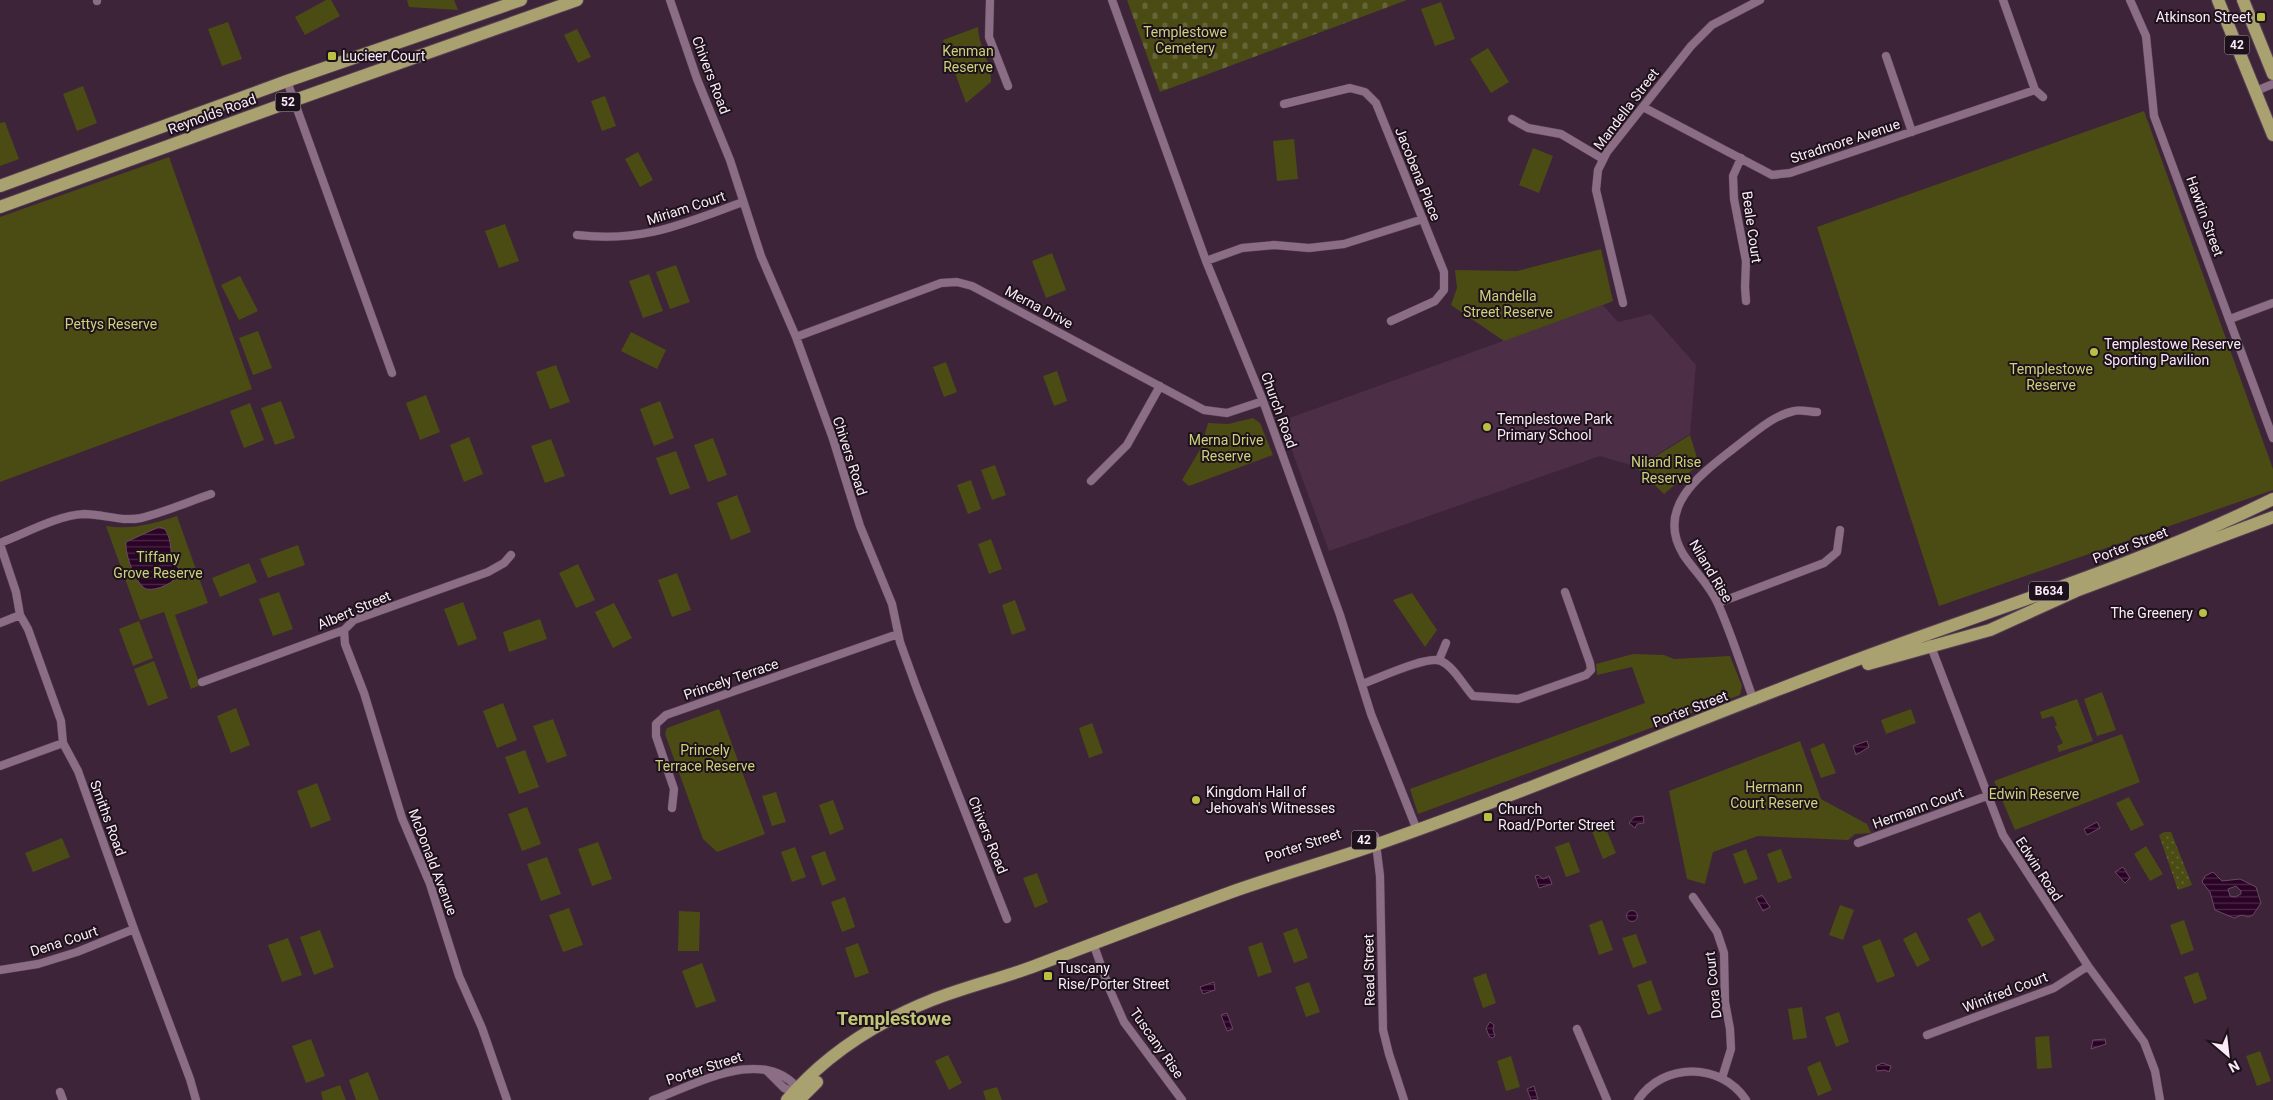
<svg xmlns="http://www.w3.org/2000/svg" width="2273" height="1100" font-family="Roboto,sans-serif">
<defs>
<pattern id="cemetery-stones" width="16" height="16" patternUnits="userSpaceOnUse" patternTransform="scale(1.25)"><rect width="16" height="16" fill="#4a4c14"/><path d="M2 7V4a2 2 0 0 1 4 0v3zM10 15v-3a2 2 0 0 1 4 0v3z" fill="#656637"/></pattern>
<pattern id="garden-dots" width="8" height="8" patternUnits="userSpaceOnUse" patternTransform="scale(1.25)"><rect width="8" height="8" fill="#4a4c14"/><path d="M2 2h.1M6 6h.1" fill="none" stroke="#656637" stroke-width="1.8" stroke-linecap="round"/></pattern>
<pattern id="water-rules" width="6" height="5" patternUnits="userSpaceOnUse" patternTransform="scale(1.25)"><rect width="6" height="5" fill="#2b0326"/><path d="M0 2.5h6" fill="none" stroke="#4b2846"/></pattern>
</defs>
<rect width="100%" height="100%" fill="#3d2439"/>
<!-- built -->
<path fill="#4c2e47" d="M1603,305L1618,322L1651,314L1696,365L1690,434L1637,467L1600,456L1329,551L1281,421Z"/>
<!-- green -->
<path fill="#4a4c14" d="M326,0H331L340,16L305,35L295,17Z
M407,0H454L458,10L409,7Z
M1441,2L1455,39L1435,46L1421,9Z
M228,22L242,59L222,66L208,29Z
M978,27C978,46 992,63 991,82L966,103L943,40Z
M577,29L591,57L578,63L564,35Z
M1488,48L1509,82L1491,93L1470,59Z
M83,86L97,123L77,131L63,94Z
M605,96L616,126L602,131L591,101Z
M2144,111L2273,469V490L1939,606L1817,227Z
M5,122L19,159L0,166V123Z
M1294,139L1298,179L1277,181L1273,141Z
M1533,148L1553,156L1539,193L1519,185Z
M638,152L653,180L640,187L625,159Z
M169,157L252,389L0,482V217Z
M505,224L519,261L499,268L485,231Z
M1601,249L1613,301L1603,305L1504,341L1451,305L1457,288L1455,270L1517,271Z
M1052,253L1066,290L1046,298L1032,261Z
M676,265L690,302L670,309L656,272Z
M649,274L663,311L643,318L629,281Z
M240,276L258,311L239,320L221,285Z
M258,331L272,368L253,375L239,338Z
M631,332L666,350L657,369L621,351Z
M946,362L957,392L944,397L933,367Z
M556,365L570,402L550,409L536,372Z
M1057,371L1067,401L1054,406L1043,376Z
M426,395L440,432L420,440L406,403Z
M281,401L295,438L275,445L261,408Z
M660,401L674,438L654,446L640,409Z
M250,403L264,440L244,448L230,411Z
M1253,418L1260,423L1273,455L1189,486L1182,480L1201,448L1208,423L1228,424Z
M1690,435L1699,464L1664,494L1637,468Z
M469,437L483,474L464,482L450,445Z
M713,438L727,475L708,482L694,445Z
M551,439L565,476L545,483L531,446Z
M676,451L690,488L670,495L656,458Z
M995,465L1006,495L992,500L981,470Z
M971,480L981,509L968,514L957,485Z
M737,495L751,532L731,540L717,503Z
M177,516L208,603L175,615L200,685L191,689L164,612L140,620L106,526C132,530 152,524 177,516Z
M991,539L1002,569L989,574L978,544Z
M298,545L305,565L268,578L260,559Z
M249,563L257,582L220,597L212,578Z
M578,564L595,600L576,608L559,573Z
M677,573L691,610L672,617L658,580Z
M279,592L293,629L273,636L259,599Z
M1412,593L1437,630L1425,647L1393,600Z
M1015,600L1026,630L1012,635L1002,605Z
M463,602L477,639L458,646L444,609Z
M614,603L632,638L613,648L595,612Z
M540,619L547,639L509,652L503,632Z
M139,621L153,658L133,666L119,629Z
M1633,654L1664,655L1674,659L1730,656L1742,686L1740,695L1418,814L1410,789L1645,703L1632,667L1597,675L1596,664Z
M154,661L168,698L148,706L134,669Z
M2102,692L2116,730L2097,736L2084,699Z
M2077,699L2093,741L2059,752L2057,746L2063,743L2055,727L2057,725L2053,716L2042,719L2040,712Z
M503,703L517,740L497,748L483,711Z
M236,708L250,745L231,753L217,716Z
M719,709L765,834L717,852L703,839L665,734L667,728Z
M1911,709L1916,723L1886,734L1881,720Z
M553,719L567,756L547,763L533,726Z
M1092,723L1103,753L1089,758L1079,728Z
M2122,734L2140,782L2015,830L1994,781Z
M1800,741L1821,799L1867,824L1871,833L1855,834L1848,840L1758,836L1713,852L1705,884L1687,879L1669,791Z
M1824,743L1836,773L1821,778L1810,749Z
M525,750L539,787L519,794L505,757Z
M317,783L331,820L311,828L297,791Z
M776,792L786,822L772,826L762,796Z
M2129,797L2144,825L2131,831L2116,803Z
M833,800L844,829L830,835L819,805Z
M527,807L541,844L522,851L508,814Z
M1604,824L1616,853L1603,859L1591,829Z
M62,838L70,857L33,872L25,853Z
M598,842L612,879L592,886L578,849Z
M1569,842L1580,872L1566,877L1555,847Z
M2146,846L2163,874L2150,881L2134,854Z
M795,847L806,877L792,882L781,852Z
M1746,849L1758,879L1744,884L1733,854Z
M1781,849L1792,878L1778,883L1767,854Z
M825,851L836,880L822,886L811,856Z
M547,857L561,894L541,901L527,864Z
M1037,873L1048,902L1035,908L1023,878Z
M845,897L855,927L842,932L831,902Z
M1840,905L1854,910L1843,940L1829,935Z
M569,908L583,945L563,952L549,915Z
M679,911L700,912L699,951H678Z
M1980,912L1995,940L1982,947L1967,919Z
M1602,920L1613,950L1599,955L1589,925Z
M2184,920L2194,950L2181,955L2170,925Z
M1297,928L1308,958L1294,963L1283,933Z
M320,930L334,967L314,975L300,937Z
M1916,932L1930,960L1917,967L1903,939Z
M1636,934L1647,963L1633,968L1622,938Z
M288,938L302,975L282,982L268,945Z
M1880,939L1895,976L1877,983L1862,946Z
M1262,942L1272,972L1258,977L1248,947Z
M858,943L869,973L855,978L845,948Z
M702,963L716,1001L696,1008L682,971Z
M2198,972L2207,999L2194,1004L2184,977Z
M1486,973L1496,1003L1483,1008L1473,978Z
M1651,980L1662,1010L1648,1015L1637,985Z
M1309,982L1320,1012L1306,1017L1295,987Z
M1802,1007L1807,1038L1793,1040L1788,1009Z
M1839,1012L1849,1042L1836,1047L1825,1017Z
M2049,1036L2052,1068L2037,1069L2035,1037Z
M311,1039L325,1076L306,1083L292,1046Z
M2260,1051L2271,1081L2257,1086L2246,1056Z
M948,1055L962,1083L949,1090L935,1061Z
M1511,1056L1520,1087L1506,1091L1497,1061Z
M1820,1061L1832,1090L1818,1096L1807,1067Z
M368,1072L379,1100H356L349,1080Z
M340,1085L346,1100H323L321,1092Z
M997,1087L1002,1100H986L983,1091Z"/>
<!-- cemetery -->
<path fill="url(#cemetery-stones)" d="M1127,0H1407L1160,92Z"/>
<!-- garden -->
<path fill="url(#garden-dots)" d="M2165,832H2171L2192,885L2178,890L2159,835Z"/>
<!-- water -->
<path fill="url(#water-rules)" stroke="#694865" fill-rule="evenodd" d="M159,527L165,529C173,542 169,553 174,562C176,566 179,567 180,573C174,583 158,591 146,589C135,583 125,555 126,542Z
M1867,741L1869,747L1856,755L1853,746Z
M1643,816L1644,823L1637,824L1635,828L1629,823L1634,817Z
M2097,822L2100,828L2087,835L2084,829Z
M2123,867L2130,878L2125,883L2115,872Z
M2213,872L2222,881L2240,879L2256,887L2261,903L2253,915L2248,917L2242,915L2234,918L2215,910L2210,892L2202,882L2205,876ZM2236,886L2241,891V894L2235,897L2230,896L2228,889Z
M1538,875L1543,879L1549,876L1552,884L1539,888L1535,876Z
M1762,895L1770,907L1763,911L1756,898Z
M1626.5 916a5.5 5.5 0 1 1 11 0a5.5 5.5 0 1 1-11 0Z
M1214,982L1215,990L1203,994L1200,987Z
M1227,1013L1233,1029L1227,1031L1221,1015Z
M1490,1022L1494,1025L1493,1030L1495,1036L1492,1038L1489,1036L1486,1028Z
M2105,1039L2106,1044L2091,1049L2093,1040Z
M1882,1063L1891,1066L1889,1072L1885,1070L1877,1071L1876,1066Z
M1534,1086L1538,1099L1531,1100L1527,1089Z"/>
<g fill="none" stroke-linecap="round" stroke-linejoin="round">
<!-- minor casing -->
<g stroke="#574154" stroke-width="9">
<path id="minor" d="M670,0L697,79L730,160L761,256L796,337L833,439L860,526L892,604L900,642L917,689L1007,919
M990,0L989,37L1008,86
M1112,0L1206,261L1263,401L1340,615L1371,714L1417,830
M2003,0L2035,90L2043,97
M2130,0L2146,36L2154,116L2273,438
M97,1V0
M1886,56L1912,132
M287,81L392,373
M2256,91L2273,84
M1284,104L1350,88L1365,92L1376,103L1444,272V290L1435,301L1391,321
M1643,107L1772,175L1790,173L2035,90
M1512,119L1528,128L1561,134L1603,159
M1741,158L1733,176L1734,199L1746,261L1745,287L1746,301
M577,235C643,243 682,224 743,202
M1206,261L1242,248L1274,245L1309,248L1344,244L1423,219
M1623,303L1596,190L1598,170L1607,152L1691,46L1712,25L1760,0
M2230,319L2273,303
M796,337L941,283L957,282L972,286L1204,410L1227,413L1263,401
M1091,481L1127,445L1160,386
M0,543C24,534 58,515 84,514C104,514 121,522 141,518C165,512 188,502 211,494
M0,544L16,592L20,615L28,629L61,721L63,743L78,771L134,929L190,1079L196,1100
M1718,603L1824,563L1837,552L1840,530
M0,623L20,615
M344,630L345,644L364,693L402,818L430,884L459,976L482,1028L507,1100
M1930,644L2003,835L2088,966L2144,1042L2155,1071L2160,1100
M1439,660L1446,643
M202,682L344,630L354,620L488,572L504,563L511,555
M1362,684C1377,679 1427,655 1441,661C1454,667 1463,685 1473,696L1518,699L1586,675L1591,670L1590,663L1565,592
M1754,701C1742,669 1732,635 1718,604C1710,585 1694,571 1683,554C1655,507 1701,474 1733,449C1752,435 1771,416 1794,411C1801,409 1810,412 1817,412
M0,766L63,743
M672,808L674,789L656,736V724L666,715L898,634
M1375,836L1380,876L1383,1030L1389,1054L1404,1100
M1858,843L1987,796
M1693,897L1717,932L1724,953L1725,1002L1730,1029L1731,1049L1722,1078
M1093,943L1109,988L1124,1022L1182,1100
M0,970L38,964L77,952L134,929
M1577,1029L1607,1100
M1927,1035L2054,988L2088,966
M766,1070L784,1088L796,1093
M60,1092L63,1100
M653,1100C697,1084 765,1044 800,1091
M1638,1100C1663,1062 1721,1062 1746,1100"/>
</g>
<!-- primary casing -->
<g stroke="#574154" stroke-width="14">
<path id="primary" d="M2218,0L2273,135
M2243,0L2273,74
M0,186L287,81L521,0
M0,207L295,100L577,0
M1868,664L1990,630L2076,591L2273,517
M787,1100C826,1054 877,1022 932,1000C965,987 999,979 1032,967C1100,941 1168,915 1237,890C1283,874 1329,861 1375,845C1536,789 1691,721 1851,662C1992,609 2137,566 2273,499
M799,1100L817,1082"/>
</g>
<!-- minor -->
<use href="#minor" stroke="#8b6e85" stroke-width="8"/>
<!-- primary -->
<use href="#primary" stroke="#aaa170" stroke-width="12"/>
</g>
<!-- markers -->
<g fill="#bbc044" stroke="#1d121b" stroke-width="2">
<rect x="2256" y="12" width="10" height="10" rx="2.5"/>
<rect x="327" y="51" width="10" height="10" rx="2.5"/>
<circle cx="2094" cy="352" r="5"/>
<circle cx="1487" cy="427" r="5"/>
<circle cx="2203" cy="613" r="5"/>
<circle cx="1196" cy="800" r="5"/>
<rect x="1483" y="812" width="10" height="10" rx="2.5"/>
<rect x="1043" y="971" width="10" height="10" rx="2.5"/>
</g>
<g text-anchor="middle" stroke-width="4" stroke-linejoin="round" paint-order="stroke">
<!-- shield labels -->
<g fill="#1d121b" stroke="#b8a9b6" stroke-width="1">
<rect x="2224.5" y="35.5" width="25" height="19" rx="4"/>
<rect x="275.5" y="92.5" width="25" height="19" rx="4"/>
<rect x="2029" y="581.5" width="40" height="19" rx="4"/>
<rect x="1351.5" y="830.5" width="25" height="19" rx="4"/>
</g>
<g font-size="12" font-weight="bold" fill="#fbeaf8">
<text x="2237" y="49">42</text>
<text x="288" y="106">52</text>
<text x="2049" y="595">B634</text>
<text x="1364" y="844">42</text>
</g>
<!-- poi labels -->
<g font-size="14" fill="#fbeaf8" stroke="#1d121b" text-anchor="start">
<text x="2251" y="22" text-anchor="end">Atkinson Street</text>
<text x="342" y="61">Lucieer Court</text>
<text x="2104" y="349">Templestowe Reserve<tspan x="2104" dy="16">Sporting Pavilion</tspan></text>
<text x="1497" y="424">Templestowe Park<tspan x="1497" dy="16">Primary School</tspan></text>
<text x="2193" y="618" text-anchor="end">The Greenery</text>
<text x="1206" y="797">Kingdom Hall of<tspan x="1206" dy="16">Jehovah's Witnesses</tspan></text>
<text x="1498" y="814">Church<tspan x="1498" dy="16">Road/Porter Street</tspan></text>
<text x="1058" y="973">Tuscany<tspan x="1058" dy="16">Rise/Porter Street</tspan></text>
</g>
<!-- park labels -->
<g font-size="14" fill="#cdd27a" stroke="#1d121b">
<text x="1185" y="37">Templestowe<tspan x="1185" dy="16">Cemetery</tspan></text>
<text x="968" y="56">Kenman<tspan x="968" dy="16">Reserve</tspan></text>
<text x="1508" y="301">Mandella<tspan x="1508" dy="16">Street Reserve</tspan></text>
<text x="111" y="329">Pettys Reserve</text>
<text x="2051" y="374">Templestowe<tspan x="2051" dy="16">Reserve</tspan></text>
<text x="1226" y="445">Merna Drive<tspan x="1226" dy="16">Reserve</tspan></text>
<text x="1666" y="467">Niland Rise<tspan x="1666" dy="16">Reserve</tspan></text>
<text x="158" y="562">Tiffany<tspan x="158" dy="16">Grove Reserve</tspan></text>
<text x="705" y="755">Princely<tspan x="705" dy="16">Terrace Reserve</tspan></text>
<text x="1774" y="792">Hermann<tspan x="1774" dy="16">Court Reserve</tspan></text>
<text x="2034" y="799">Edwin Reserve</text>
</g>
<!-- street labels -->
<g font-size="14" fill="#fbeaf8" stroke="#1d121b">
<text transform="translate(711 75) rotate(69)" y="5">Chivers Road</text>
<text transform="translate(1626 109) rotate(-53)" y="5">Mandella Street</text>
<text transform="translate(212 114) rotate(-20)" y="5">Reynolds Road</text>
<text transform="translate(1845 141) rotate(-18)" y="5">Stradmore Avenue</text>
<text transform="translate(1418 174) rotate(68)" y="5">Jacobena Place</text>
<text transform="translate(686 208) rotate(-18)" y="5">Miriam Court</text>
<text transform="translate(2205 216) rotate(70)" y="5">Hawtin Street</text>
<text transform="translate(1752 227) rotate(82)" y="5">Beale Court</text>
<text transform="translate(1039 307) rotate(28)" y="5">Merna Drive</text>
<text transform="translate(1279 410) rotate(70)" y="5">Church Road</text>
<text transform="translate(850 456) rotate(72)" y="5">Chivers Road</text>
<text transform="translate(2130 545) rotate(-21)" y="5">Porter Street</text>
<text transform="translate(1711 571) rotate(59)" y="5">Niland Rise</text>
<text transform="translate(354 610) rotate(-23)" y="5">Albert Street</text>
<text transform="translate(731 679) rotate(-19)" y="5">Princely Terrace</text>
<text transform="translate(1690 709) rotate(-21)" y="5">Porter Street</text>
<text transform="translate(1918 808) rotate(-20)" y="5">Hermann Court</text>
<text transform="translate(108 818) rotate(70)" y="5">Smiths Road</text>
<text transform="translate(988 835) rotate(68)" y="5">Chivers Road</text>
<text transform="translate(1303 845) rotate(-18)" y="5">Porter Street</text>
<text transform="translate(433 862) rotate(69)" y="5">McDonald Avenue</text>
<text transform="translate(2039 869) rotate(57)" y="5">Edwin Road</text>
<text transform="translate(64 941) rotate(-18)" y="5">Dena Court</text>
<text transform="translate(1369 970) rotate(-91)" y="5">Read Street</text>
<text transform="translate(1713 985) rotate(-96)" y="5">Dora Court</text>
<text transform="translate(2005 992) rotate(-21)" y="5">Winifred Court</text>
<text transform="translate(1157 1043) rotate(55)" y="5">Tuscany Rise</text>
<text transform="translate(704 1068) rotate(-18)" y="5">Porter Street</text>
</g>
<!-- district labels -->
<g font-size="19" font-weight="bold" fill="#c0c577" stroke="#1d121b">
<text x="894" y="1025">Templestowe</text>
</g>
</g>
<!-- north arrow -->
<g transform="translate(2228 1055) rotate(152)" stroke="#1d121b" stroke-width="4" paint-order="stroke">
<path d="M0-4L9 19L0 12L-9 19Z" fill="#fbeaf8"/>
<text y="-8" font-size="14" font-weight="bold" text-anchor="middle" fill="#fbeaf8">N</text>
</g>
</svg>
